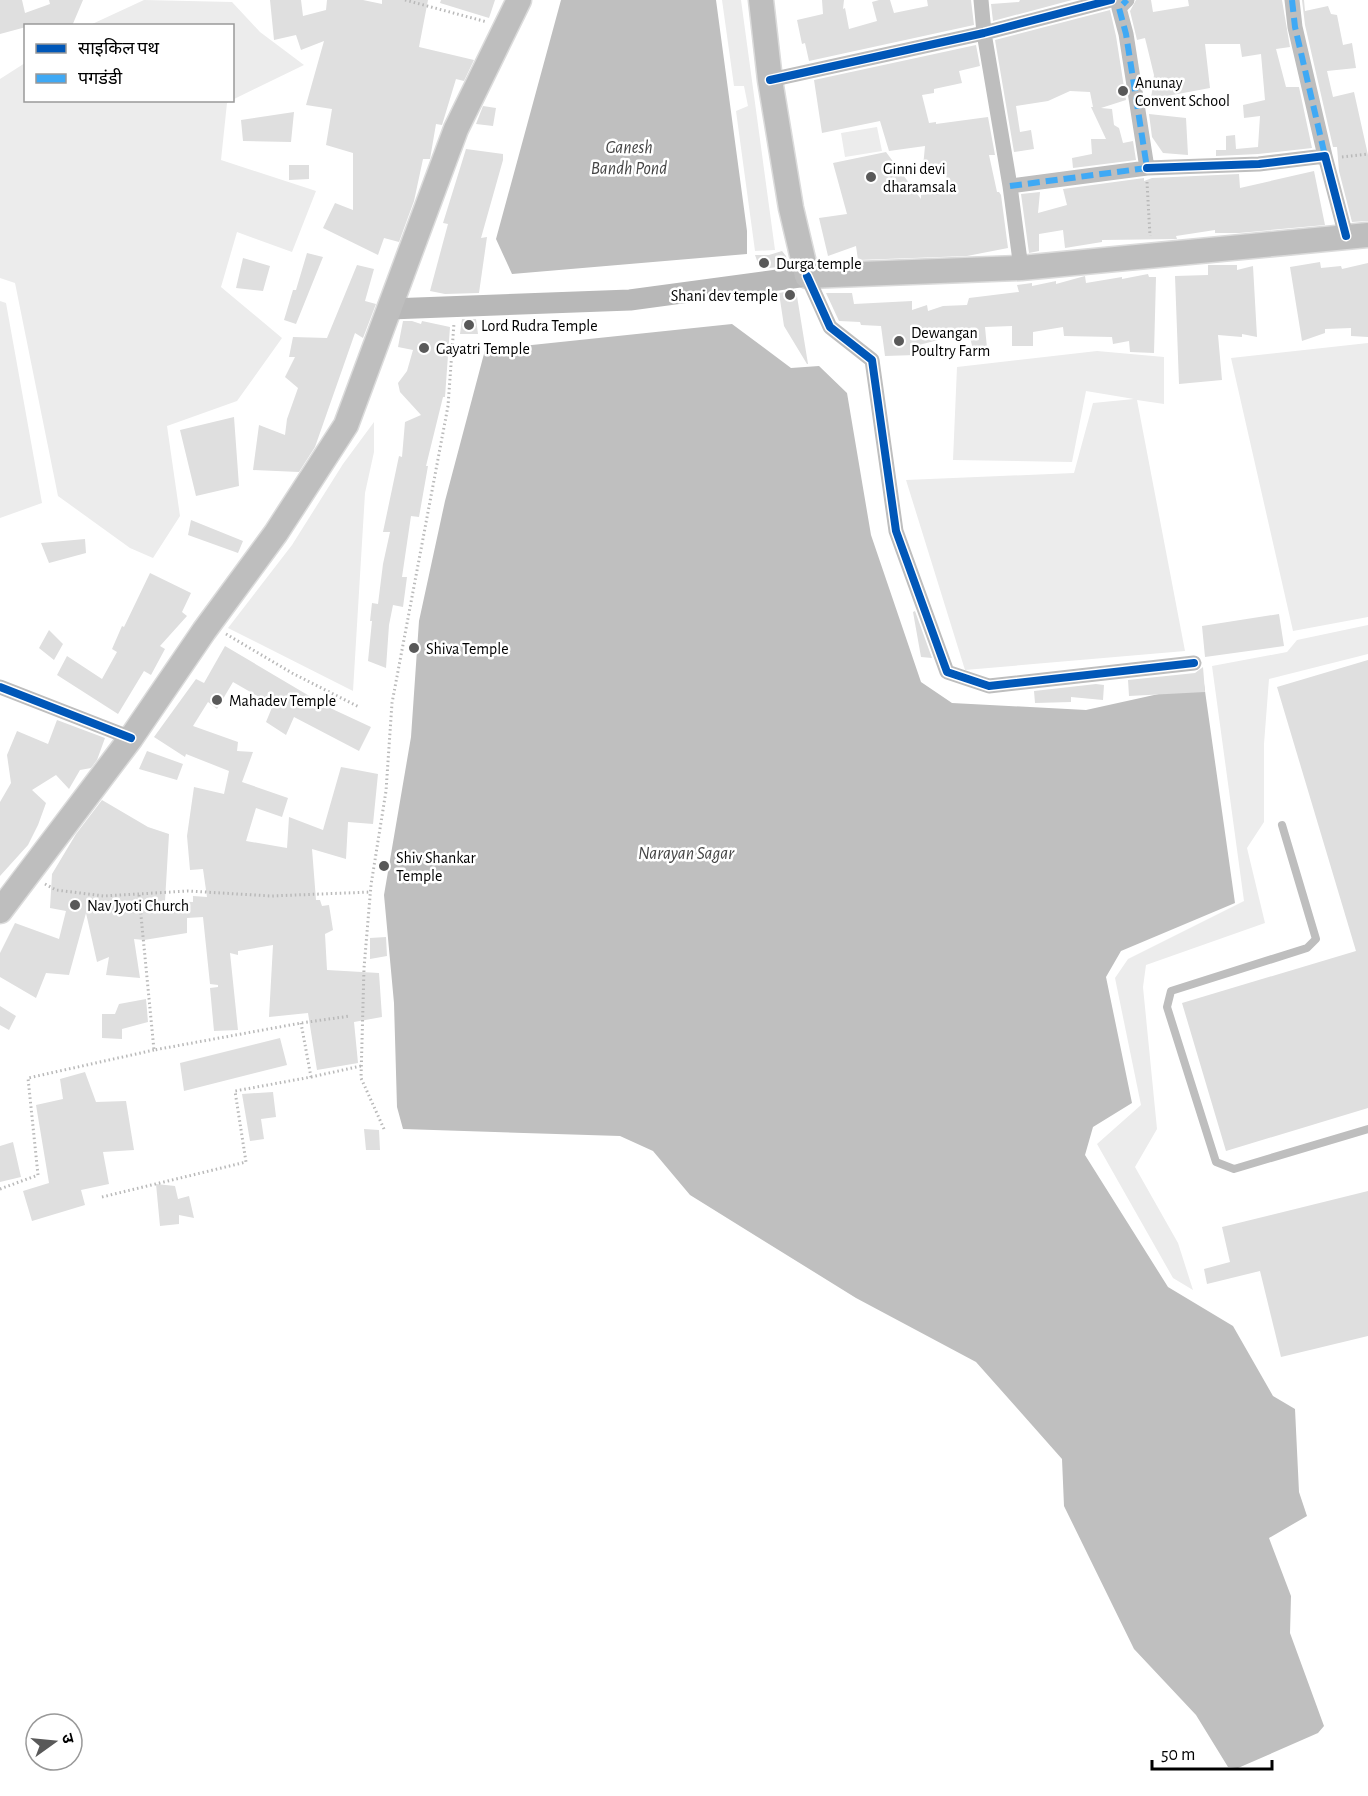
<svg xmlns="http://www.w3.org/2000/svg" width="1368" height="1796" font-family="'Alegreya Sans','Noto Sans Devanagari',sans-serif">
<rect width="100%" height="100%" fill="#fff"/>
<!-- green -->
<path fill="#ececec" d="M144,0L232,2L260,32L304,65L232,100V26L90,25Z
M722,0H741L775,250L755,251L736,111L748,106L744,86H734Z
M25,63L26,100H232L227,103L221,160L316,191L292,252L237,232L221,287L282,338L237,401L167,426L180,516L153,558L130,548L58,496L15,283L0,278V79Z
M877,127L882,151L845,157L841,133Z
M0,301L6,303L42,503L0,518Z
M1368,343V617L1293,631L1231,358Z
M1097,351L1164,357V404L1137,400L1185,651L965,670L906,480L1074,473L1093,403L1134,399L1086,391L1072,462L953,460L957,367Z
M374,422V452L365,493L353,691L228,628L292,545L343,464Z
M1368,625V654L1269,679L1264,744V822L1247,848L1265,923L1146,965L1143,987L1157,1129L1135,1167L1178,1243L1193,1290L1173,1278L1097,1144L1141,1105L1115,978L1128,959L1244,901L1212,666L1287,652L1297,640Z"/>
<!-- water -->
<path fill="#bfbfbf" d="M561,0H716L747,231V254L512,274L496,239Z
M732,324L791,368L819,366L847,393L871,535L921,682L952,703L1086,710L1204,684L1235,903L1121,951L1106,977L1132,1103L1093,1127L1085,1155L1168,1287L1233,1326L1273,1396L1295,1409L1299,1492L1307,1516L1269,1538L1291,1596L1290,1633L1324,1726L1318,1733L1238,1768L1228,1767L1196,1715L1134,1649L1064,1506L1062,1459L976,1362L856,1298L690,1195L653,1151L620,1136L403,1129L397,1107L394,1003L384,895L411,737L419,621L445,501L485,350Z"/>
<!-- building -->
<path fill="#dfdfdf" d="M0,0H22L25,13L50,4L49,0H83L72,26H26V27L0,34Z
M270,0H301L303,16L326,10L327,0H363L382,4V0H428L419,47L474,60L464,81L456,79L442,125L436,124L430,159H423L414,201L399,242L384,238L378,255L323,228L335,203L353,210V153L326,145L332,109L306,105L324,41L301,50L296,35L274,40Z
M441,0H495L489,18L440,3Z
M822,0H844L843,9L845,8L849,29L877,21L872,2L879,0H890L894,13L928,6L927,0H971L974,25L809,61L805,43L802,44L797,20L823,14Z
M1020,0H1072L993,21L991,4L1019,2Z
M1136,0H1151L1153,12L1189,6L1188,0H1282L1290,47L1276,49L1286,87H1299L1312,148L1258,154L1216,156V150H1226V136L1235,135L1236,149L1258,147L1260,116L1244,118L1243,105L1265,100L1261,54L1242,57L1240,44H1205L1210,88L1151,99L1154,75L1145,38L1137,40L1130,11Z
M1302,0H1304L1305,11L1328,6L1331,14L1337,15L1343,45L1352,43L1356,68L1327,71L1333,97L1354,92L1368,155V221L1352,222L1339,171L1337,147H1333L1305,25Z
M1110,10L1116,36L1126,100L1101,108L1112,109L1114,125L1119,128L1123,143L1133,141L1136,160L1073,168L1072,158L1092,154L1091,139H1106L1091,107H1093L1090,92L1070,91L1048,101L1016,106L1020,132L1031,130L1034,149L1014,152L995,40Z
M976,45L980,66L959,71L962,83L934,89V93L922,95L929,123L936,122V124L988,117L995,155H989L997,192H999L1001,195L1008,248L967,256L858,260L856,246L828,256L819,218L847,214L833,163L886,152L921,199V195L947,190L946,164L923,167L925,146L889,151L880,121L822,133L814,80Z
M483,106L496,108L493,126L476,124Z
M294,112L291,142L243,141L241,120Z
M1149,114L1186,118L1188,155L1163,153L1152,137Z
M466,149L503,154V160L481,238L487,237L479,293L445,294L430,291L448,224L443,223Z
M289,165H309V179L289,180Z
M1314,171L1325,225L1239,233H1215V230L1176,236L1177,239L1102,240V242L1065,248L1063,230L1039,234V251L1029,253L1021,194L1040,192L1038,213L1067,205L1063,189L1144,178V181L1152,178L1239,174L1240,188Z
M782,251L786,256L788,266L760,269L755,255H769Z
M307,253L323,257L296,324L284,320L293,290H296Z
M243,258L270,266L263,291L236,288Z
M1320,262L1321,268L1341,266L1342,269L1368,263V337L1351,336V328L1325,329V333L1302,341L1290,267Z
M357,265L374,269L365,301L376,304L363,338L355,333L315,447L299,472L253,470L259,425L285,435L287,419L298,388L285,377L295,357H289L293,337L327,338Z
M1208,265H1237V270L1253,266L1257,337L1242,334V337L1218,335L1222,380L1179,384L1175,276L1208,275Z
M1148,274L1149,277H1156L1154,353L1130,352L1129,341L1113,344L1112,337L1064,336L1063,327L1033,332V346H1012V326L985,327L987,348L972,346L969,332L915,346L916,355L885,356L881,326L861,325L860,322L839,321L826,293H852L854,304L912,301V310L927,305L928,311L943,306L967,305L969,298L1019,292L1017,285L1032,283V286L1056,281V284L1085,276L1086,283L1122,277V279Z
M796,290L808,364H807L784,326L779,293Z
M462,319H476L478,334H460Z
M403,321H412L421,324L422,321L450,327L445,397H443L426,466H428L419,517L411,516L402,577H407L403,607L393,605L389,625L386,668L368,661L372,621H370L372,603L378,604L383,564L390,532H383L399,456L402,457L405,422L421,415L400,392L398,383L407,371L413,350L398,347Z
M234,417L239,486L196,496L180,430Z
M191,520L243,541L238,553L188,535Z
M85,539L86,553L49,563L41,543Z
M150,573L191,593L182,612L187,616L160,646L165,649L151,675L144,671L118,714L57,675L67,656L102,679L117,652L112,649L122,626L124,627Z
M915,611L932,658L921,657L913,612Z
M1279,614L1284,646L1205,657L1202,626Z
M49,630L63,644L54,660L39,648Z
M225,646L328,707L371,727L359,751L294,717L286,735L266,722L273,705L233,682L217,709L208,702L193,726L238,742L237,751L253,752L242,782L288,798L282,817L256,808L246,841L287,848L289,817L323,830L341,767L378,774L373,824L348,822L346,859L312,849L316,900H320L322,906L329,905L333,930L325,934L327,970L379,973L382,1017L354,1022L358,1063L317,1070L308,1013L269,1017L273,945L238,951V955L230,953L238,1030L214,1031L210,988L218,987V985L210,984L203,917L187,918V933L144,940L134,939L140,978L106,975L109,957L97,962L86,913L69,975L46,973L36,998L0,977V953L15,923L59,939L66,911L50,908L52,874L76,834L102,800L148,827L169,834L165,901L193,902V896L207,897L203,869L190,870L187,836L194,787L224,794L229,771L186,754L185,757L154,737L196,679L204,683Z
M1368,660V1108L1226,1151L1182,1003L1356,951L1277,687Z
M1203,667L1205,692L1129,696L1128,680L1195,673Z
M1096,684L1104,685L1103,700L1071,697V702L1035,703L1034,691Z
M57,720L105,738L97,760L91,768L80,770L69,789L56,775L32,790L46,803L38,825L28,845L0,876V802L11,783L7,755L17,731L48,744Z
M147,751L183,764L177,780L139,769Z
M386,937L387,956L370,959V938Z
M146,999L148,1022L122,1029V1039L102,1038V1014H115L119,1004Z
M0,1006L16,1016L9,1030L0,1025Z
M280,1038L287,1065L184,1091L180,1063Z
M85,1072L96,1102L126,1101L134,1150L103,1152L109,1184L81,1190L85,1205L32,1221L23,1191L49,1183L36,1105L63,1099L60,1079Z
M273,1092L276,1117L261,1119L264,1139L250,1141L242,1094Z
M364,1129L379,1130L380,1150H366Z
M13,1142L21,1177L0,1182V1146Z
M156,1184L175,1186L178,1199L189,1196L194,1218L179,1215V1224L160,1226Z
M1368,1191V1336L1281,1357L1260,1271L1207,1284L1204,1269L1230,1262L1222,1227Z"/>
<g fill="none" stroke-linecap="round" stroke-linejoin="round">
<!-- primary casing -->
<g stroke="#dbdbdb" stroke-width="27">
<path id="primary" d="M761,0L770,80L791,208L807,276L1021,268L1368,235
M0,911L131,738L204,631L276,533L346,425L456,129L519,0"/>
</g>
<!-- path -->
<path stroke="#b9b9b9" stroke-width="3" stroke-dasharray="1.5 3" stroke-linecap="butt" d="M405,0L487,22
M1342,157L1368,154
M1147,182L1150,236
M226,634L292,673L359,707
M45,884L56,890L104,896L188,891L271,896L371,892
M139,895L154,1050L301,1023L350,1016
M311,1077L361,1066
M384,1129L361,1078L364,968L371,885L386,791L392,703L448,406L454,323
M0,1189L38,1175L28,1078L154,1050
M102,1197L246,1162L235,1091L311,1077L301,1023"/>
<!-- lane -->
<path stroke="#bebebe" stroke-width="8" d="M1282,825L1316,939L1307,948L1171,991L1167,1007L1216,1162L1234,1169L1368,1129"/>
<!-- street -->
<path stroke="#bebebe" stroke-width="15" d="M981,0L984,33L1010,186L1021,268
M1292,0L1295,27L1325,156
M770,80L984,33L1111,0
M1147,168L1259,164L1325,156L1346,236
M1010,186L1147,168L1126,34L1119,8L1127,0
M807,276L830,327L872,360L896,531L947,672L989,686L1194,663
M0,687L131,738"/>
<!-- secondary -->
<path stroke="#b8b8b8" stroke-width="21" d="M390,309L630,300L807,276"/>
<!-- primary -->
<use href="#primary" stroke="#bebebe" stroke-width="24"/>
<!-- quiet -->
<path stroke="#3fa9f5" stroke-width="6" stroke-dasharray="12 6" stroke-linecap="butt" d="M1292,0L1295,27L1325,156
M1010,186L1147,168L1126,34L1119,8L1127,0"/>
<!-- cycleway casing -->
<g stroke="#fff" stroke-width="11">
<path id="cycleway" d="M770,80L984,33L1111,0
M1147,168L1259,164L1325,156L1346,236
M807,276L830,327L872,360L896,531L947,672L989,686L1194,663
M0,687L131,738"/>
</g>
<!-- cycleway -->
<use href="#cycleway" stroke="#0057b8" stroke-width="8"/>
</g>
<!-- markers -->
<g fill="#595959" stroke="#fff" stroke-width="2">
<circle cx="1123" cy="91" r="6"/>
<circle cx="871" cy="177" r="6"/>
<circle cx="764" cy="263" r="6"/>
<circle cx="790" cy="295" r="6"/>
<circle cx="469" cy="325" r="6"/>
<circle cx="899" cy="341" r="6"/>
<circle cx="424" cy="348" r="6"/>
<circle cx="414" cy="648" r="6"/>
<circle cx="217" cy="700" r="6"/>
<circle cx="384" cy="866" r="6"/>
<circle cx="75" cy="905" r="6"/>
</g>
<g text-anchor="middle" stroke-width="5" stroke-linejoin="round" paint-order="stroke">
<!-- poi labels -->
<g font-size="16" fill="#000" stroke="#fff" text-anchor="start">
<text x="1135" y="88">Anunay<tspan x="1135" dy="18">Convent School</tspan></text>
<text x="883" y="174">Ginni devi<tspan x="883" dy="18">dharamsala</tspan></text>
<text x="776" y="269">Durga temple</text>
<text x="778" y="301" text-anchor="end">Shani dev temple</text>
<text x="481" y="331">Lord Rudra Temple</text>
<text x="911" y="338">Dewangan<tspan x="911" dy="18">Poultry Farm</tspan></text>
<text x="436" y="354">Gayatri Temple</text>
<text x="426" y="654">Shiva Temple</text>
<text x="229" y="706">Mahadev Temple</text>
<text x="396" y="863">Shiv Shankar<tspan x="396" dy="18">Temple</tspan></text>
<text x="87" y="911">Nav Jyoti Church</text>
</g>
<!-- water labels -->
<g font-size="18" font-style="italic" fill="#444" stroke="#fff">
<text x="629" y="153">Ganesh<tspan x="629" dy="21">Bandh Pond</tspan></text>
<text x="686" y="859">Narayan Sagar</text>
</g>
</g>
<!-- legend -->
<rect x="24" y="24" width="210" height="78" fill="#ffffff" stroke="#999999" stroke-width="1.5"/>
<rect x="36" y="44" width="30" height="9" fill="#0057b8" stroke="#999999" stroke-width="1.5"/>
<text x="78" y="54" font-size="18" fill="#000000">साइकिल पथ</text>
<rect x="36" y="74" width="30" height="9" fill="#3fa9f5" stroke="#999999" stroke-width="1.5"/>
<text x="78" y="84" font-size="18" fill="#000000">पगडंडी</text>
<!-- north arrow -->
<g transform="translate(54 1742) rotate(75)"><circle r="28" fill="#ffffff" stroke="#999999" stroke-width="1.5"/>
<path d="M0-4.5L10 22L0 15L-10 22Z" fill="#595959"/>
<text y="-9" font-size="16" font-weight="bold" text-anchor="middle" fill="#000000">उ</text>
</g>
<!-- scale -->
<path d="M1152 1760v9h120v-9" fill="none" stroke="#000000" stroke-width="3"/>
<text x="1161" y="1760" font-size="18" fill="#000000" stroke="#ffffff" stroke-width="4.5" paint-order="stroke">50 m</text>
</svg>
